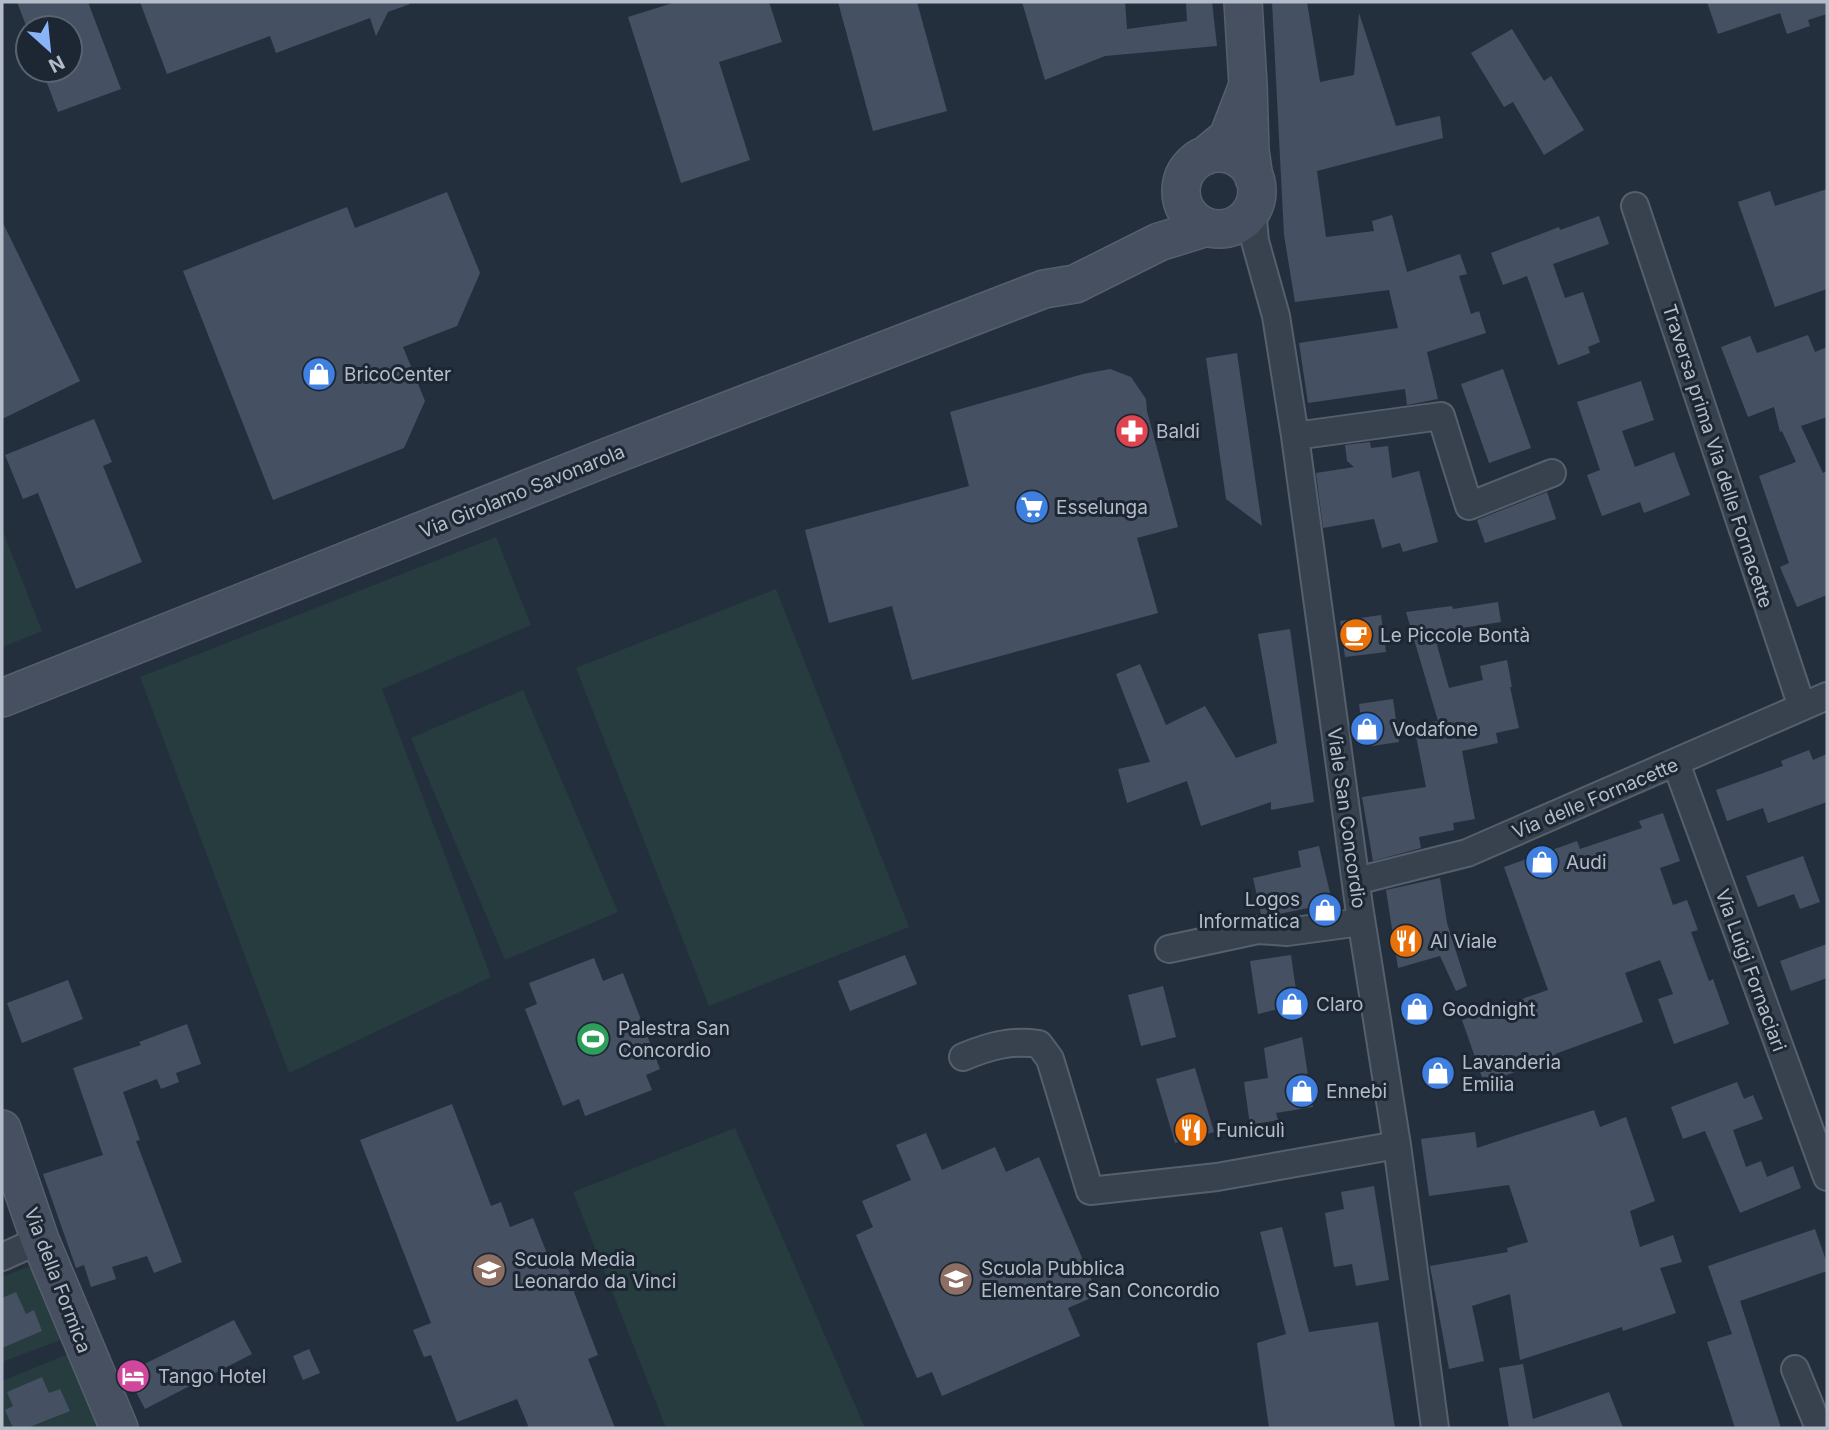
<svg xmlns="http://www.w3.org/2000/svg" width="1829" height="1430" font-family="Inter,sans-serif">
<rect width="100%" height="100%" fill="#242f3e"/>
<!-- green -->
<path fill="#263c3f" d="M2,529L42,631L2,647Z
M496,537L531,625L382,689L491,977L289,1073L140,677Z
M776,589L909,927L709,1006L576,668Z
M523,690L618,912L505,960L411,738Z
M735,1128L865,1428H666L573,1192Z
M28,1267L40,1275L66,1338L2,1362V1277Z
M68,1354L76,1359L108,1428H2V1381Z"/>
<!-- building -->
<path fill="#455162" d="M17,2H88L121,89L58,112L42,70H70V28H27Z
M140,2H409L410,4L388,12L376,36L370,18L276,53L270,36L167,74Z
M676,2H769L782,42L719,62L750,160L681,183L628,17Z
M838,2H917L947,111L873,131Z
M1022,2H1125L1127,29L1187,21L1186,2H1212L1217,46L1105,56L1045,80Z
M1272,2H1307L1320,82L1354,75L1359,13L1396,126L1440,116L1443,138L1317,171L1326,237L1374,231L1372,221L1392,215L1407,272L1460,254L1467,274L1459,276L1471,314L1479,311L1486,333L1427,352L1438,399L1407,405L1405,389L1308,403L1299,343L1398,328L1389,290L1295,302L1284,235Z
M1707,2H1827V14L1808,20L1810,26L1787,34L1780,13L1718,34Z
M1512,29L1544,81L1551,76L1584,130L1544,155L1513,102L1504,107L1471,53Z
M1827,189V289L1775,307L1738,202L1770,191L1775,206Z
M447,192L480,273L457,326L403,347L425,401L404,448L273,500L183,271L347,207L355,228Z
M1599,216L1609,244L1553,264L1565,298L1583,292L1600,342L1588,347L1590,353L1558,365L1527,276L1503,285L1491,253L1559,227L1560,230Z
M2,221L80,381L2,419Z
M1808,335L1815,352L1827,347V417L1801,426L1823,473L1827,471V595L1797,607L1780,567L1789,563L1759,476L1796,462L1782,431L1780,432L1774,407L1748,417L1721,347L1750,336L1757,353Z
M1237,353L1262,526L1226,499L1206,358Z
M1110,369L1131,377L1146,399L1147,411L1178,527L1137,538L1158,613L912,680L892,606L829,623L805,530L969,486L950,412L1083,374Z
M1503,369L1531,448L1489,463L1461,384Z
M1641,381L1654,420L1622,431L1635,467L1674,452L1690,495L1644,513L1640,502L1602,516L1587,475L1600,470L1577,402Z
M94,419L112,462L103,466L142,562L76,589L38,493L23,499L5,455Z
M1370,442L1371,448L1388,446L1392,478L1419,471L1438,542L1403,552L1400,543L1382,548L1374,519L1323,528L1316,473L1354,467L1347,461L1345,445Z
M1547,492L1556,519L1485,543L1477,520Z
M1498,602L1501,622L1455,629L1457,642L1437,645L1449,688L1483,680L1480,666L1507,660L1512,687H1510L1519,728L1496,733L1498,743L1462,751L1475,819L1453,823L1454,830L1419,837L1421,848L1373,861L1362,797L1426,787L1414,726L1438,721L1406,612L1452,606L1453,609Z
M1381,615L1386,652L1345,657L1340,621Z
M1290,629L1314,802L1271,810V802L1201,826L1187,781L1127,803L1118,769L1150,762L1116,674L1140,664L1166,725L1205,706L1236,758L1277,743L1258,634Z
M1393,699L1399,742L1372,746L1371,741L1364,742L1359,704Z
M1809,750L1813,760L1827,754V802L1768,823L1763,808L1727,821L1716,790L1783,766L1781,761Z
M1663,813L1680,861L1660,868L1673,905L1687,900L1698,930L1691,932L1709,981L1713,979L1729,1024L1674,1044L1658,999L1673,994L1660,960L1625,973L1643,1022L1555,1054L1557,1057L1484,1083L1462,1020L1548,990L1504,867L1577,841L1580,849L1642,828L1639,821Z
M1319,846L1334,910L1309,913L1308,908L1274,915L1261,914L1253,878L1301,867L1298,851Z
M1803,856L1820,902L1800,909L1794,894L1758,907L1746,876Z
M1440,878L1447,923L1467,986L1456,991L1440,956L1398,968L1386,890Z
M1827,944V978L1791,991L1780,961Z
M905,955L917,984L850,1011L838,981Z
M1291,955L1298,1004L1258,1014L1250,961Z
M594,958L603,981L623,973L660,1069L646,1075L652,1090L585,1116L579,1099L563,1106L525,1009L537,1004L529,983Z
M68,980L83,1019L22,1043L7,1003Z
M1163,986L1176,1037L1141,1046L1128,995Z
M187,1024L201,1064L176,1073L179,1082L161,1089L157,1079L123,1092L140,1140L136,1141L182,1262L154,1273L147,1256L112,1267L116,1279L91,1287L84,1265L76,1268L43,1174L103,1155L73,1068L141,1045L139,1042Z
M1302,1037L1313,1107L1276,1113L1278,1120L1250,1125L1244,1082L1268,1078L1264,1048Z
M1195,1068L1214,1132L1175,1143L1156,1079Z
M1737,1082L1744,1099L1753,1095L1763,1119L1733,1130L1746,1167L1761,1161L1767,1177L1793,1166L1801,1188L1740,1213L1705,1131L1683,1139L1671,1107Z
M452,1104L491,1206L501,1202L510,1227L533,1218L550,1261L563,1256L572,1279H569L598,1355L588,1359L615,1428H529L517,1399L457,1422L431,1355L424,1357L413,1330L431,1323L360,1140Z
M1594,1110L1600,1127L1626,1117L1655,1201L1630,1211L1640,1247L1673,1235L1682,1262L1660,1268L1676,1313L1623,1331L1622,1327L1520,1360L1510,1294L1472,1306L1484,1361L1449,1369L1430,1266L1508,1252L1507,1248L1528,1242L1509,1185L1429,1196L1421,1139L1475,1132L1477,1148Z
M926,1133L942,1170L995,1147L1006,1172L1039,1157L1098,1295L1068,1308L1080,1336L942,1396L932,1372L917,1378L856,1235L873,1227L862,1201L911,1180L896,1145Z
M1374,1186L1389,1280L1356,1286L1352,1264L1334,1267L1325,1213L1344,1209L1341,1192Z
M1282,1227L1309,1332L1378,1322L1395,1428H1269L1257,1343L1286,1334L1260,1232Z
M1815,1229L1827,1263V1271L1740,1301L1781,1428H1735L1707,1342L1732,1334L1708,1266Z
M16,1292L26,1314L34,1310L42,1331L2,1348V1298Z
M234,1320L252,1354L145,1409L126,1373Z
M309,1349L320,1373L303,1380L293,1356Z
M1523,1364L1533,1419L1609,1392L1623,1428H1509L1499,1368Z
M42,1377L49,1393L60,1389L70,1411L27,1428H13L5,1410L13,1406L7,1392Z"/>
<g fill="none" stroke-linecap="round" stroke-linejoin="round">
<!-- street casing -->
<g stroke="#565f6c" stroke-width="30">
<path id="street" d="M1635,206L1802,707
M1252,210L1255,241L1276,316L1295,436L1359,906L1397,1145L1435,1428
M1295,436L1441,416L1469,506L1552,473
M1676,763L1827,1177
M1356,881L1467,853L1827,696
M1169,949L1258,930L1287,932L1361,922
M963,1057C989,1046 1011,1040 1039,1044L1050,1059L1090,1191L1217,1177L1397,1145
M2,1257L40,1240
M1795,1369L1819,1428"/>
</g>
<!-- secondary casing -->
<g stroke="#565f6c" stroke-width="40">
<path id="secondary" d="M1243,2L1248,85
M1181 191a38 38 0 1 1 76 0a38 38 0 1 1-76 0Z
M1205,156L1228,137L1248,85L1250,151L1254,178
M2,698L605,458L1044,289L1075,284L1159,242L1207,227
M2,1129L40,1240L119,1428"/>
</g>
<!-- street -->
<use href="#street" stroke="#38414e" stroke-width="26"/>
<!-- secondary -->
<use href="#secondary" stroke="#465061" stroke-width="37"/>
</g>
<!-- icons -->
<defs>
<g id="shop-disc" transform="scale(1.75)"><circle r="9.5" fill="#3f7fe0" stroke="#1d2633"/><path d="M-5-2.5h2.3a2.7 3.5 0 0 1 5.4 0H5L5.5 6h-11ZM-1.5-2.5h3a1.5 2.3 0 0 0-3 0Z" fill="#fff"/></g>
<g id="pharmacy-disc" transform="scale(1.75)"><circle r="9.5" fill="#e0444e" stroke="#1d2633"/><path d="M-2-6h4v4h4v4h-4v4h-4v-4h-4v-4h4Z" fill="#fff"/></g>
<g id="supermarket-disc" transform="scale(1.75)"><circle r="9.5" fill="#3f7fe0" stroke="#1d2633"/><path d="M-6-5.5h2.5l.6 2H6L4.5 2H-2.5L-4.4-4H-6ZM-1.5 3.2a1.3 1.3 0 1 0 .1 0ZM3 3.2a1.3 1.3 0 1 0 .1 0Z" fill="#fff"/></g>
<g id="cafe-disc" transform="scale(1.75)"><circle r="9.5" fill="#e8710a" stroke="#1d2633"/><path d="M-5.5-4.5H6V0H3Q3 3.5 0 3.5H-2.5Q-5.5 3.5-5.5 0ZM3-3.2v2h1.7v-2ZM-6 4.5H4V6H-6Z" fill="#fff"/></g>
<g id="restaurant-disc" transform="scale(1.75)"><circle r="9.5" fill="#e8710a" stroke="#1d2633"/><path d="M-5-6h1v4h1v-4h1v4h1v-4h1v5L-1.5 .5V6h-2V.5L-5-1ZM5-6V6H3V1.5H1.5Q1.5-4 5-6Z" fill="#fff"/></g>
<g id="stadium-disc" transform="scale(1.75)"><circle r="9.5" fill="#2e9e5b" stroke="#1d2633"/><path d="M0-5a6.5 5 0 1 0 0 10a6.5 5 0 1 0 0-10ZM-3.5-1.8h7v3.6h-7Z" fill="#fff"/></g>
<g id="school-disc" transform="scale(1.75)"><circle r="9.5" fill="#8d6e63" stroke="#1d2633"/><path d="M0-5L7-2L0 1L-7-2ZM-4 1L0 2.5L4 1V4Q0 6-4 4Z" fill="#fff"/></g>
<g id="hotel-disc" transform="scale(1.75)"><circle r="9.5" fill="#d1479c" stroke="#1d2633"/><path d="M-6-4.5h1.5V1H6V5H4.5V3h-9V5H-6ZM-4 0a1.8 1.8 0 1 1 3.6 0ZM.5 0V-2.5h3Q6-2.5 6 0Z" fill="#fff"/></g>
</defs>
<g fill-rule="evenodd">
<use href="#shop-disc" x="319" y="374"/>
<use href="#pharmacy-disc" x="1132" y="431"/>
<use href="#supermarket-disc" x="1032" y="507"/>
<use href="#cafe-disc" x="1356" y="635"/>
<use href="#shop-disc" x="1367" y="729"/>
<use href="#shop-disc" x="1542" y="862"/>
<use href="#shop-disc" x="1325" y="910"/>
<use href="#restaurant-disc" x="1406" y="941"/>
<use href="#shop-disc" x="1292" y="1004"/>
<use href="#shop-disc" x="1417" y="1009"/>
<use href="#stadium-disc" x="593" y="1039"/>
<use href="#shop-disc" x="1438" y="1073"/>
<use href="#shop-disc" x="1302" y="1091"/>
<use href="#restaurant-disc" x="1191" y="1130"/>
<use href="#school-disc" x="489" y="1270"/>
<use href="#school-disc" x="956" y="1279"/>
<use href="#hotel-disc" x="133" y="1376"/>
</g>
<g text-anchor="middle" stroke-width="6" stroke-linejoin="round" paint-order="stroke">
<!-- poi labels -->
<g font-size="19" fill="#b4bcc9" stroke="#1d2633" text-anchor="start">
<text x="344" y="381">BricoCenter</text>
<text x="1156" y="438">Baldi</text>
<text x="1056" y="514">Esselunga</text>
<text x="1380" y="642">Le Piccole Bontà</text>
<text x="1392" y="736">Vodafone</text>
<text x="1566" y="869">Audi</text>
<text x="1300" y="906" text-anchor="end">Logos<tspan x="1300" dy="22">Informatica</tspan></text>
<text x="1430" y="948">Al Viale</text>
<text x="1316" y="1011">Claro</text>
<text x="1442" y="1016">Goodnight</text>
<text x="618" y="1035">Palestra San<tspan x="618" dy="22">Concordio</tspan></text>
<text x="1462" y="1069">Lavanderia<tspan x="1462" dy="22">Emilia</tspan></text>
<text x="1326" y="1098">Ennebi</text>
<text x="1216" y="1137">Funiculì</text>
<text x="514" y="1266">Scuola Media<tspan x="514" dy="22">Leonardo da Vinci</tspan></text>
<text x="981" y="1275">Scuola Pubblica<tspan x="981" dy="22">Elementare San Concordio</tspan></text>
<text x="158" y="1383">Tango Hotel</text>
</g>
<!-- street labels -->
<g font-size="19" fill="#b4bcc9" stroke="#1d2633">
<text transform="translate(1718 456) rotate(72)" y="7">Traversa prima Via delle Fornacette</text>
<text transform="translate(522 491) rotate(-22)" y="7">Via Girolamo Savonarola</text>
<text transform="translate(1595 798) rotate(-23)" y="7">Via delle Fornacette</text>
<text transform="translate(1347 818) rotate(82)" y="7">Viale San Concordio</text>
<text transform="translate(1751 970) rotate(70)" y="7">Via Luigi Fornaciari</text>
<text transform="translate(58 1280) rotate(69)" y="7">Via della Formica</text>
</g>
</g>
<!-- border -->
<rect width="1829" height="1430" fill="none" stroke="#b4bcc9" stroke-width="7"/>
<!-- north arrow -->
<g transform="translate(49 49) rotate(153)"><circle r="33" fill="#1d2633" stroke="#59626f" stroke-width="2"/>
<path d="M0-5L12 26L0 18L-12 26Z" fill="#8ab4f8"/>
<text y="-10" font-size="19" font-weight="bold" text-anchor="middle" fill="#b4bcc9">N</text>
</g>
</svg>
